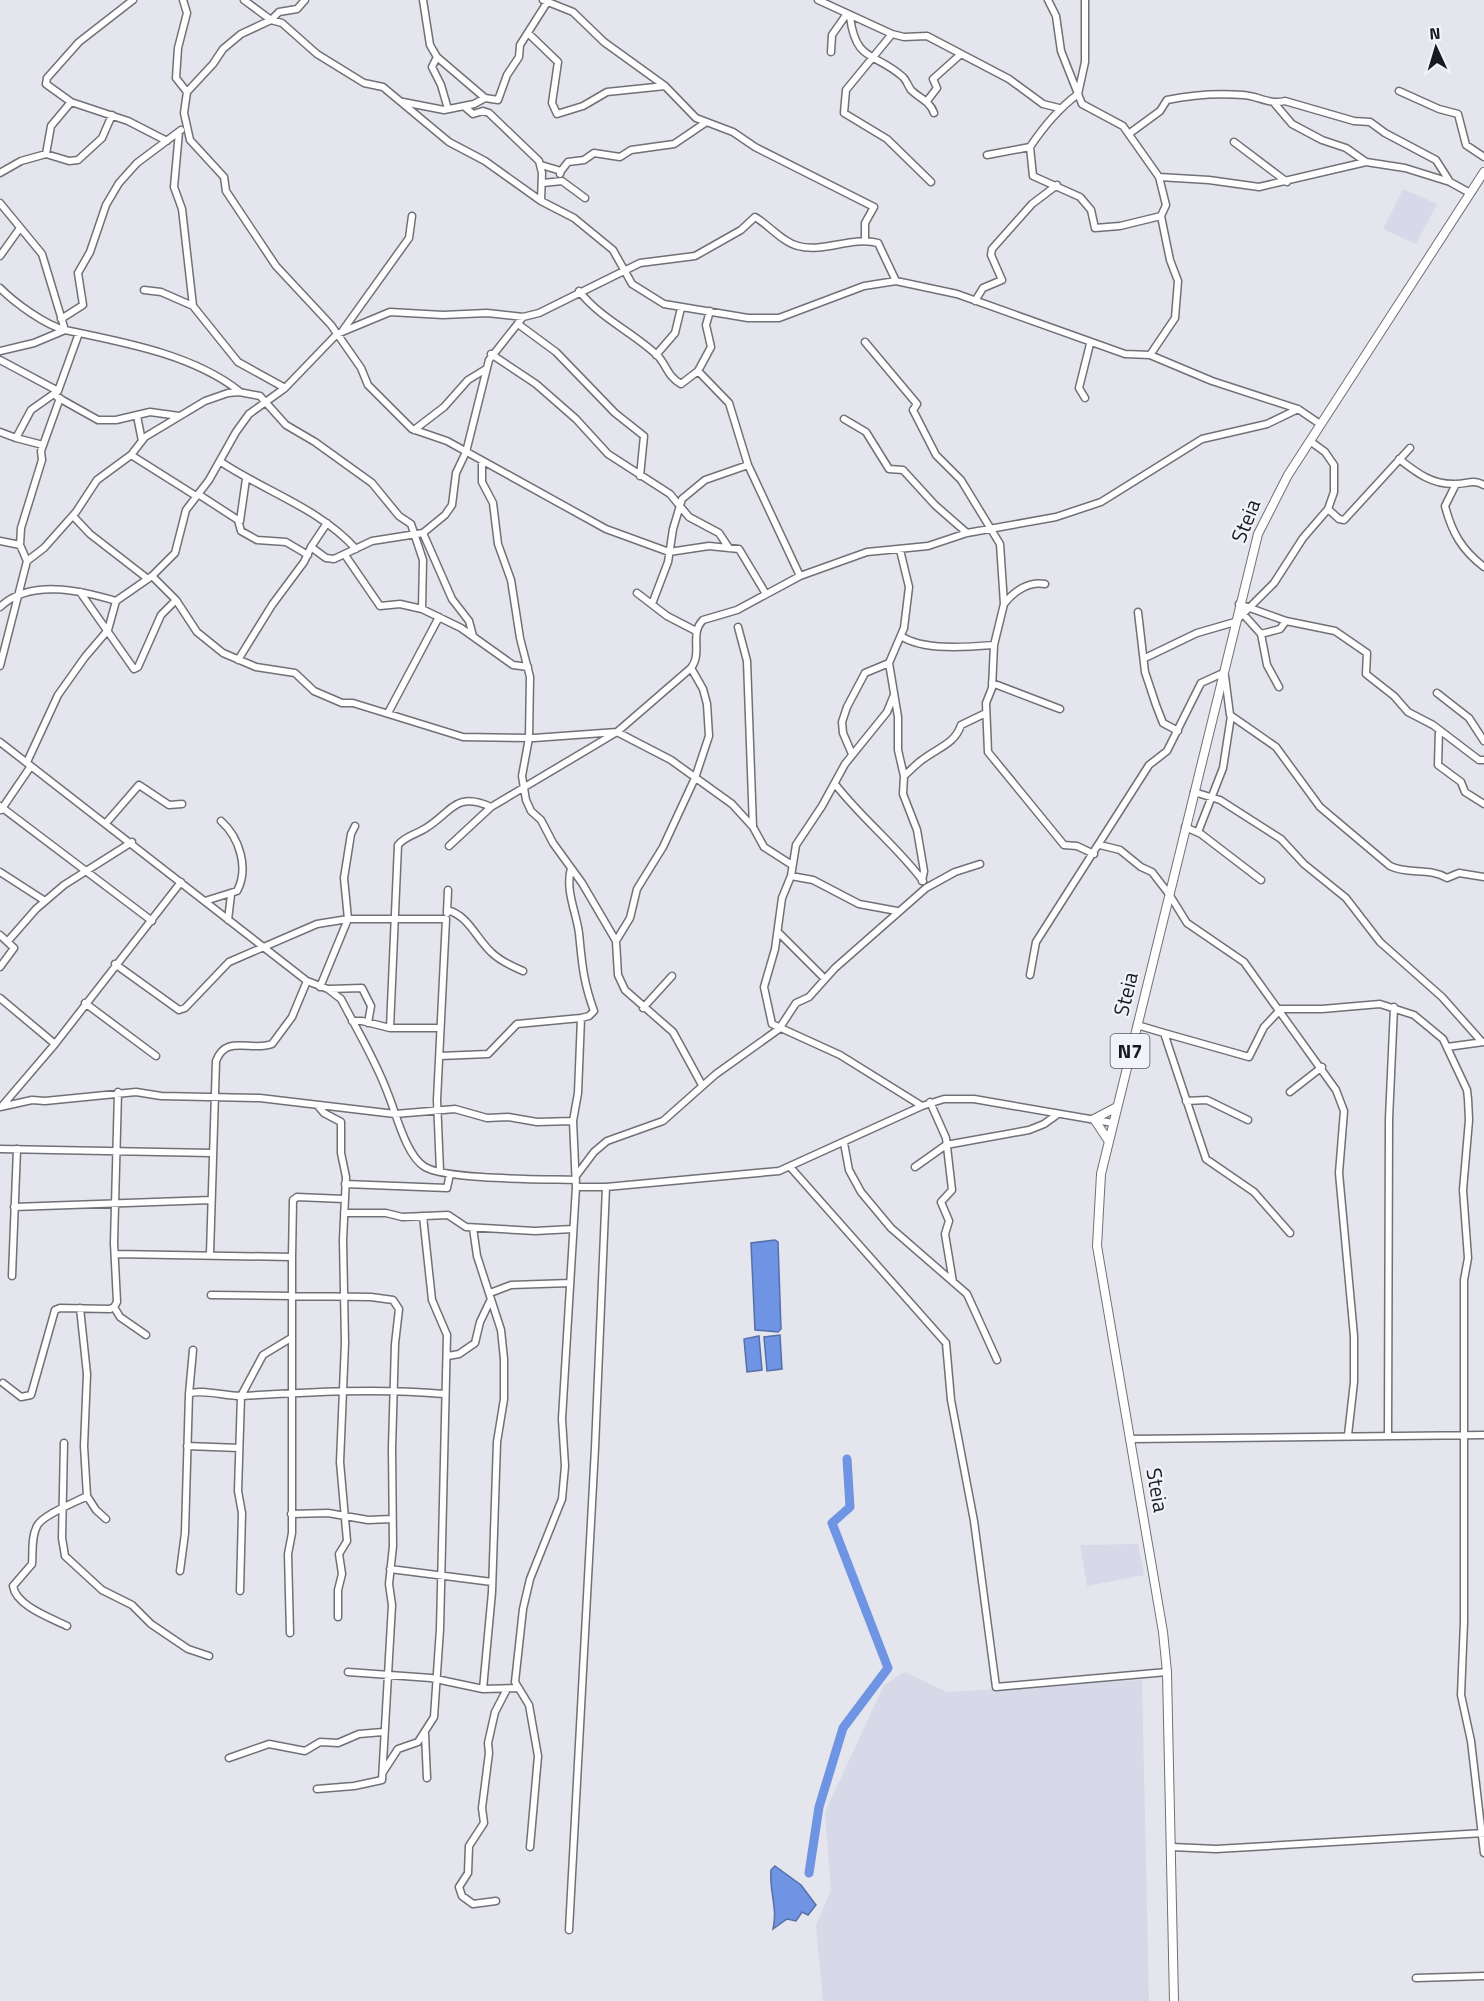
<svg xmlns="http://www.w3.org/2000/svg" width="1484" height="2001" font-family="'Titillium Web',sans-serif">
<rect width="100%" height="100%" fill="#e4e5ed"/>
<!-- built -->
<path fill="#d7d9e8" d="M1403,189L1437,204L1416,244L1383,229Z
M1138,1544L1144,1575L1087,1586L1080,1545Z
M905,1672L947,1692L1142,1680L1149,2001H823L816,1925L831,1890L825,1812L884,1685Z"/>
<!-- water -->
<path fill="#6f94e3" stroke="#556fa8" stroke-width="1.5" d="M775,1240L778,1242L781,1329L778,1332L755,1330L751,1243Z
M780,1335L782,1369L767,1371L764,1337Z
M759,1336L762,1370L747,1372L744,1339Z
M775,1866L801,1885L816,1905L808,1915L802,1912L796,1921L787,1919L773,1929C778,1908 769,1891 771,1870Z"/>
<g fill="none" stroke-linecap="round" stroke-linejoin="round">
<!-- river -->
<path stroke="#6f94e3" stroke-width="9" d="M809,1873L819,1807L843,1728L888,1668L832,1523L850,1507L847,1459"/>
<!-- minor casing -->
<g stroke="#707077" stroke-width="9">
<path id="minor" d="M133,0L79,42L47,78L46,84L71,102L128,121L167,141
M183,0L187,13L178,48L176,78L187,92
M244,0L271,20L282,23L317,54L364,83L383,87L449,142L485,161L541,201L574,218L613,250L632,284L664,304L748,318H779L864,286L896,281L957,294L1125,354L1150,355L1212,381L1298,409L1320,424
M305,0L297,9L279,12L271,20L241,34L223,49L213,64L187,92L184,113L190,140L224,177L226,191L276,266L331,325L361,368L368,385L412,429L447,441L606,529L669,552L709,546L739,549L766,594
M423,0L430,45L437,57L432,67L441,85L448,109
M543,0L573,12L604,42L665,86L696,118L733,132L755,147L874,207L865,223V241
M818,0L892,34L904,37L927,36L1009,79L1043,104L1059,108
M1048,0L1056,16L1061,51L1082,104L1123,126L1159,177L1209,180L1259,187L1366,162L1405,168L1450,182L1470,193
M850,17C856,63 875,52 903,77C907,81 908,86 911,90C919,98 930,101 934,113
M528,33L558,62L552,103L557,114L583,106L607,92L665,86
M892,34L846,90L844,113L887,139L931,182
M831,52L832,35L846,15
M437,57L485,98
M1399,91L1439,109L1458,114L1466,145L1484,157
M927,101L937,88L933,79L961,54
M403,102L444,110L474,104L485,98L498,100L507,75L519,57L520,45L548,1
M1275,104L1292,124L1322,140L1346,148L1366,162
M465,107L473,114L483,111L489,113L539,161L542,173L541,201
M179,132L174,187L182,209L193,306L238,362L285,388
M1130,133L1160,111L1167,100C1191,95 1218,93 1243,95C1259,96 1269,105 1285,101L1354,121L1370,122L1385,133L1436,160L1450,182
M1234,142L1287,182
M1030,147L1033,176L1080,197L1091,210L1095,228L1120,226L1161,216
M46,154L51,126L71,102
M987,155L1030,147C1044,126 1058,109 1078,94L1085,62V0
M541,165L561,171L560,174
M561,171L568,162L584,160L594,153L620,157L631,150L674,144L705,123
M0,173L21,161L46,154L69,161L78,160L102,138L112,115
M543,183L562,181L585,198
M0,203L42,254L65,330C122,342 192,354 239,391
M0,256L20,228
M0,288C15,303 45,325 65,330
M144,290L161,292L193,306
M579,291C601,319 633,332 658,356C667,366 668,377 681,384L698,371L711,347L706,325L710,311
M975,301L983,288L1002,280L991,255L992,249L1032,204L1057,185
M61,319L83,305L78,273L90,252L106,205L119,183L137,163L181,130
M518,324L556,352L615,413L644,436L640,476
M343,330L409,238L412,216
M865,342L917,404L913,410L936,455L961,480L1000,544L1004,604L994,645L992,688L986,703L988,752L1064,845L1077,846L1094,854
M0,351L34,343L65,330
M491,354L536,384L576,419L608,454L670,494L689,517L719,533L729,548
M656,355L675,333L681,308
M1150,355L1175,318L1178,281L1170,260L1161,216L1166,205L1159,177
M0,360L58,391
M698,371L729,403L748,465L800,576
M57,397L98,420H116L150,412L179,416
M1085,398L1079,388L1090,344
M137,416L142,441
M844,419L866,432L889,469L903,470L935,505L967,533
M414,430L444,407L468,380L486,369
M0,432L16,438L31,410L58,391L79,333
M16,438L43,445
M131,455L196,496
M1399,459C1417,473 1432,485 1456,484C1467,484 1473,479 1484,485
M482,461V482L493,503L498,544L511,580L520,638L530,677L529,738L522,776L526,800L531,811L541,820L553,843L582,883L616,941L618,975L625,990L673,1032L702,1085
M221,462C266,492 319,508 356,549
M1456,484L1445,506C1452,533 1462,550 1484,567
M198,494L238,520L241,531L257,540L286,542L308,555
M1328,509L1339,519L1344,520L1410,448
M73,516L90,534L148,579
M240,521L246,479
M423,533L452,599L469,621L473,636
M0,541L20,545L27,561
M20,545L21,528L42,460L41,451L60,398
M311,547L327,523
M345,555L380,606L400,604L422,609L461,628L513,665L528,667
M152,576L176,600L197,632L223,653L256,667L295,673L314,691L342,703H353L463,737L534,738L617,732L671,760L732,804L753,827L764,847L792,865
M80,592L134,669L138,667L161,615L176,600
M637,593L667,616L696,631
M652,604L668,562L673,529L682,499L705,480L748,465
M1004,604C1014,591 1029,581 1045,584
M1239,604L1286,621L1335,631L1367,653L1366,674L1394,696L1408,712L1433,725L1479,760H1484
M0,607C30,579 80,590 116,601L152,576L175,553L186,510L209,480L236,432L249,414L285,388L337,334L390,312L443,315L487,313L523,317L539,313L640,263L695,256L741,230L755,217C769,225 782,242 798,246C824,253 852,236 878,243L896,281
M1138,612L1145,672L1156,705L1163,723L1178,731
M1244,615L1261,634L1267,665L1279,687
M738,627L747,661L753,827
M1261,634L1280,629L1286,621
M901,636C923,651 969,647 994,645
M1145,658L1197,633L1235,622L1274,583L1303,538L1328,509L1334,492V465L1325,452L1310,441
M238,660L272,605L304,562L311,547L326,558L334,559L372,541L423,533L445,515L452,505L456,473L466,452L489,360L523,317
M889,663L898,717V750L904,776L903,794L917,830L924,871L922,881
M0,666L27,561L44,548L76,512L97,480L131,455L145,437L205,401L228,393L239,392L260,396L286,425L315,442L372,483L399,516L411,524L423,560L422,609
M1225,676L1230,715L1276,747L1320,807L1390,866C1408,875 1429,867 1447,878L1459,873L1484,877
M992,683L1060,709
M1437,693L1469,718L1484,741
M894,695L887,712L845,764L822,806L796,845L791,876L782,898L775,949L764,987L772,1024L840,1055L922,1106
M388,713L439,617
M1439,730L1438,765L1461,782L1465,792L1484,804
M0,742L307,981L328,989L341,999C357,1030 376,1061 388,1094C396,1113 406,1156 425,1167C447,1180 545,1179 576,1180
M852,754L843,733L842,722L847,707L865,673L889,663L904,628L909,587L900,550
M27,762L58,695L85,657L108,630L116,601
M904,776C910,771 916,764 922,760C937,748 955,744 961,725L986,713
M835,784C862,819 897,846 923,881
M1194,792L1220,800L1281,839L1304,864L1346,898L1380,942L1442,997L1482,1042
M0,806L152,921
M1,810L31,766
M106,823L139,785L169,805L182,804
M1185,827L1201,834L1261,880
M1198,832L1223,768L1231,716
M1100,845L1120,850L1141,867L1152,872L1169,894L1187,923L1244,962L1336,1090L1344,1111L1339,1173L1354,1336V1382L1348,1435
M449,846L491,807
M0,872L45,901
M791,876L813,880L859,904L897,911
M205,901L237,891C249,869 240,838 221,821
M447,910C468,915 476,938 491,952C500,961 511,966 523,971
M447,913L448,890
M228,920L231,895
M778,932L825,979
M0,935L14,948L0,967
M8,941L36,909L64,885L132,842
M616,941L630,918L637,889L663,847L695,778L709,736L707,704L703,689L691,668
M115,964L179,1010L185,1008L229,962L317,924L348,919H446L437,1100L440,1171
M1030,975L1036,942L1149,765L1167,751L1201,683L1223,673
M320,987L348,919L344,878L351,834L355,826
M329,989L362,988L371,1006L368,1023
M0,998L55,1044
M85,1003L156,1056
M643,1008L672,976
M352,1021H362L390,1028H440
M1137,1025L1164,1033L1206,1159L1254,1192L1290,1233
M390,1028L398,845C405,836 417,834 426,828C452,812 455,791 491,807L617,732L691,668C703,653 689,634 703,620L737,610L800,576L867,552L928,546L967,533L1056,517L1101,502L1202,439L1267,424L1298,409
M1164,1033L1249,1057L1264,1027L1281,1009H1322L1380,1004L1414,1015L1443,1039L1467,1090L1468,1099L1469,1120L1463,1190L1468,1258L1464,1280V1622L1461,1695L1471,1741L1484,1853
M1447,1047L1484,1042
M440,1056L488,1054L517,1024L581,1018L589,1016L594,1011C583,981 582,963 579,933C576,911 565,891 571,868
M1290,1092L1322,1067
M1186,1101L1207,1100L1248,1120
M930,1102L946,1138L952,1190L941,1202L949,1221L945,1234L953,1282
M2,1106L55,1044L181,882
M318,1106L324,1113L341,1122V1153L346,1177L343,1240L345,1343L340,1462L347,1541L339,1554L342,1574L338,1590V1617
M0,1107L32,1100L45,1101L136,1092L161,1096L260,1098L395,1114L455,1109L487,1118L508,1117L537,1122L573,1121
M844,1143L849,1170L861,1192L891,1228L967,1294L997,1360
M0,1149L212,1153
M915,1167L946,1145L1029,1130L1044,1124L1058,1114
M791,1168L946,1343L951,1400L974,1521L996,1687L1167,1672
M576,1176L594,1152L607,1141L663,1121L716,1074L779,1029L796,1003L809,997L835,968L926,888L955,872L980,864
M345,1184L447,1188L450,1174
M576,1187H606L779,1171L922,1106L944,1099H974L1113,1123
M14,1207L211,1200
M344,1213H386L402,1217L448,1215L466,1227L535,1231L573,1229
M473,1228L477,1256L501,1330L504,1359V1399L497,1442L492,1592L483,1689
M115,1254L292,1257V1533L288,1554L290,1633
M210,1254L216,1061C226,1034 251,1052 272,1044L292,1017L307,981
M292,1257L293,1200L297,1197L344,1199
M12,1276L17,1149
M490,1293L511,1285L570,1283
M211,1295L371,1297L393,1300L399,1309L395,1344L392,1448L393,1546L389,1584L392,1605L382,1780L354,1786L317,1789
M114,1307L120,1317L146,1335
M80,1308L87,1374L84,1446L87,1496L96,1510L106,1519
M448,1356L459,1354L475,1343L480,1322L491,1299
M3,1383L21,1397L31,1395L55,1310L60,1308L110,1309L114,1307L117,1302L114,1243L118,1092
M189,1394L193,1350
M1388,1435L1389,1119L1394,1007
M1130,1439L1484,1435
M64,1443L62,1538L65,1556L102,1590L132,1605L151,1624L188,1649L209,1656
M187,1446L239,1448
M291,1514L328,1513L368,1520L391,1519
M390,1569L492,1582
M180,1571L185,1533L189,1394C199,1388 228,1397 243,1396C309,1392 378,1388 444,1394
M240,1591L242,1513L238,1491L241,1396L263,1355L291,1338
M67,1626C51,1618 16,1606 13,1586L32,1564C33,1552 31,1537 37,1526C42,1515 76,1502 87,1496
M348,1672L431,1678L483,1689L517,1688
M425,1734L427,1778
M229,1758L269,1744L305,1751L320,1742L338,1743L359,1734L383,1732
M383,1772L398,1749L418,1742L434,1717L440,1629L447,1335L432,1300L423,1216
M530,1847L538,1756L529,1705L515,1682L523,1609L530,1579L562,1499L565,1466L562,1419L576,1187L573,1121L578,1093L581,1018
M1172,1847L1216,1849L1484,1833
M496,1901L473,1904L462,1896L459,1887L468,1873L469,1846L484,1823L482,1808L489,1753L488,1743L495,1712L507,1689
M569,1930L595,1448L606,1187
M1416,1978L1484,1976"/>
</g>
<!-- major casing -->
<g stroke="#707077" stroke-width="10">
<path id="major" d="M1108,1140L1094,1119L1115,1108
M1174,2001L1167,1672L1163,1632L1097,1246L1101,1174L1258,534L1288,475L1484,172"/>
</g>
<!-- minor -->
<use href="#minor" stroke="#fff" stroke-width="6"/>
<!-- major -->
<use href="#major" stroke="#fff" stroke-width="8"/>
</g>
<g text-anchor="middle" stroke-width="4.5" stroke-linejoin="round" paint-order="stroke">
<!-- shield labels -->
<rect fill="#f1f2fa" stroke="#5a5b5f" stroke-width="1.5" x="1110.5" y="1034" width="39" height="34" rx="4.5"/>
<g font-size="20" font-weight="bold" fill="#191a1d">
<text x="1130" y="1058">N7</text>
</g>
<!-- street labels -->
<g font-size="21" fill="#191a1d" stroke="#f1f2fa">
<text transform="translate(1246 521) rotate(-68)" y="7">Steia</text>
<text transform="translate(1126 994) rotate(-76)" y="7">Steia</text>
<text transform="translate(1157 1490) rotate(80)" y="7">Steia</text>
</g>
</g>
<!-- north arrow -->
<g transform="translate(1436 48) rotate(356)" stroke="#f1f2fa" stroke-width="4.5" paint-order="stroke">
<path d="M0-4.5L10 22L0 15L-10 22Z" fill="#191a1d"/>
<text y="-9" font-size="16" font-weight="bold" text-anchor="middle" fill="#191a1d">N</text>
</g>
</svg>
